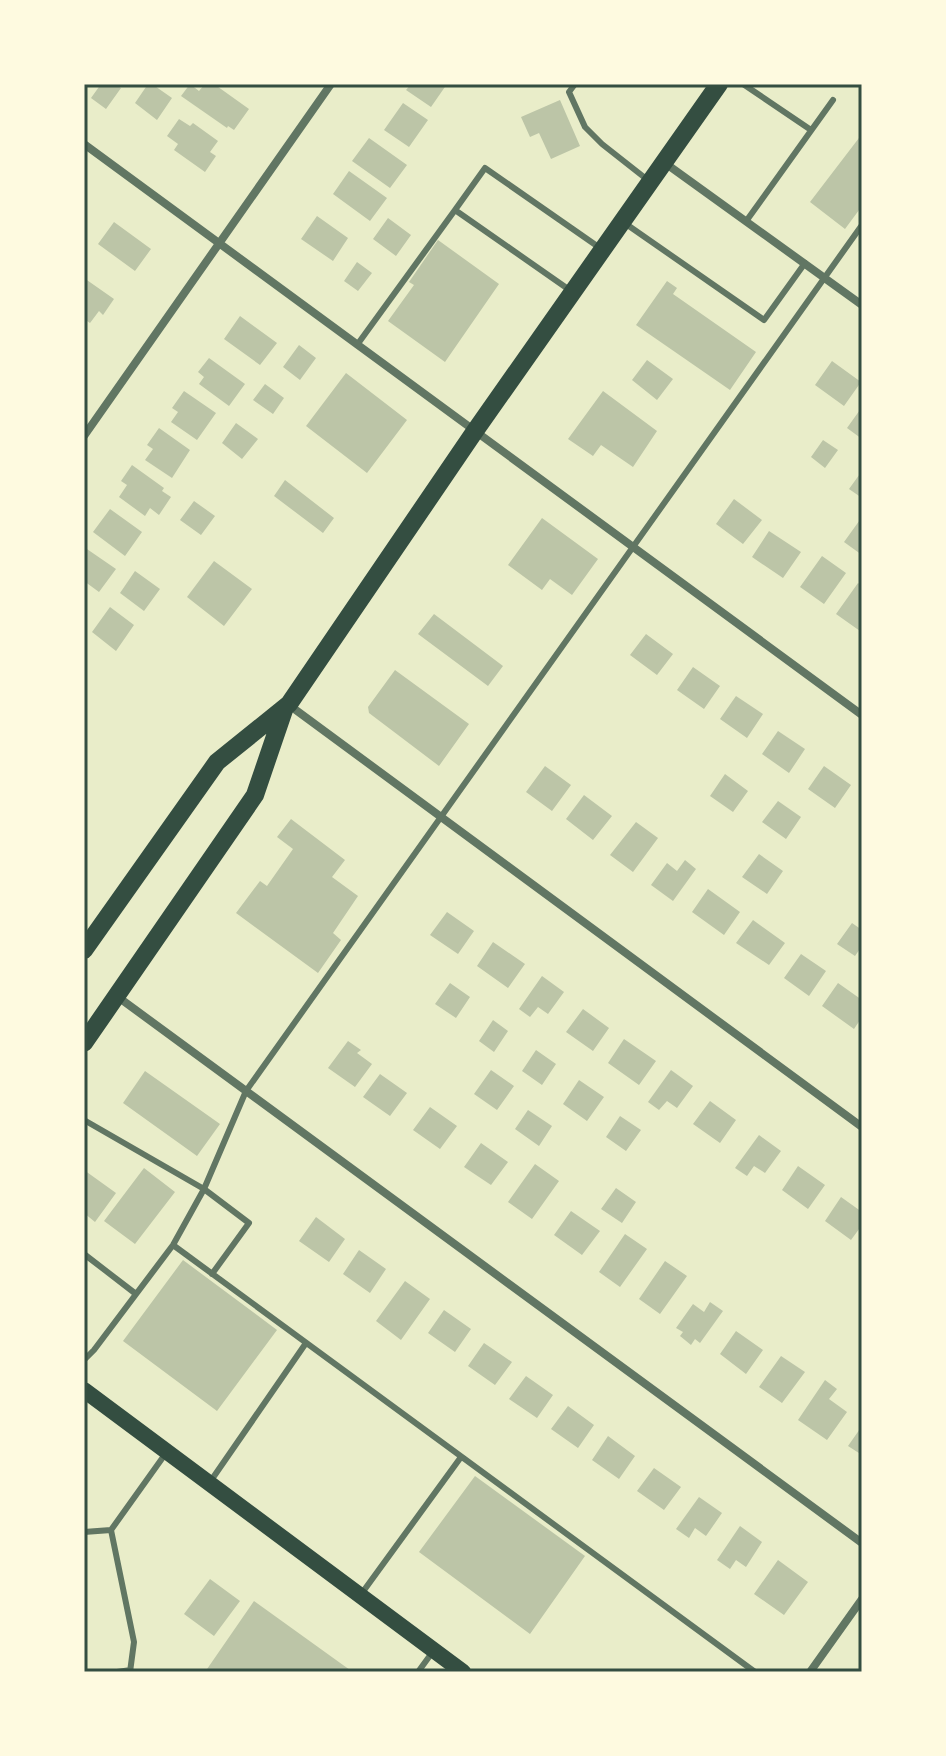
<svg xmlns="http://www.w3.org/2000/svg" width="946" height="1756" font-family="Rubik,sans-serif">
<rect width="100%" height="100%" fill="#e9edc9"/>
<!-- building -->
<path fill="#bcc5a7" d="M101,84H115L121,88L106,109L91,98Z
M148,84H152L172,98L157,120L135,103Z
M190,84L199,91L205,84H214L249,109L234,130L228,126L227,128L181,96Z
M411,84H447L431,107L406,90Z
M560,100L580,146L551,159L539,133L530,137L521,117Z
M403,103L428,120L409,147L384,130Z
M179,119L190,126L193,123L218,141L210,152L216,156L205,172L174,150L178,144L167,136Z
M862,134V206L845,229L810,202Z
M369,138L407,165L390,188L352,161Z
M349,171L387,198L370,221L333,194Z
M317,216L348,238L333,261L301,239Z
M388,218L411,235L396,256L373,239Z
M114,222L151,249L135,271L98,244Z
M438,240L499,284L445,362L388,321L414,285L409,282Z
M357,262L372,273L358,291L344,281Z
M84,278L114,299L103,315L99,311L90,323L84,319Z
M667,281L677,288L673,294L756,352L730,390L636,325Z
M240,316L277,343L260,365L224,339Z
M299,345L316,358L300,380L283,367Z
M209,358L245,384L229,406L199,384L204,377L198,372Z
M647,360L673,379L657,400L632,380Z
M832,361L861,382L844,406L815,385Z
M346,373L407,420L367,473L306,426Z
M265,384L284,398L273,414L253,400Z
M184,391L216,413L197,440L171,422L178,412L172,408Z
M603,391L657,431L633,467L601,445L593,456L568,439Z
M862,407V439L847,428Z
M236,423L258,439L242,459L222,443Z
M159,428L190,450L172,478L145,460L153,449L147,445Z
M823,440L838,450L825,468L811,457Z
M132,465L164,488L162,491L171,497L159,515L150,508L145,516L119,497L127,485L121,481Z
M862,471V498L849,489Z
M285,480L334,518L323,533L274,496Z
M734,499L762,520L743,544L716,524Z
M194,501L215,516L201,535L180,520Z
M110,509L142,532L125,556L93,532Z
M862,517V555L844,542Z
M542,518L598,559L572,595L550,579L542,590L508,565Z
M769,531L801,552L783,578L752,557Z
M84,547L116,569L99,592L84,581Z
M822,556L846,573L824,604L800,587Z
M214,561L252,589L224,626L187,597Z
M135,571L160,589L144,611L120,593Z
M858,583L862,586L860,631L836,614Z
M110,607L134,625L116,651L92,632Z
M434,614L503,666L488,686L418,634Z
M646,634L673,654L657,675L630,655Z
M693,667L720,686L704,709L677,690Z
M395,670L469,724L439,766L369,713L368,707Z
M736,696L763,714L747,738L720,719Z
M778,731L805,749L789,773L762,754Z
M545,766L571,785L552,811L526,792Z
M824,766L851,785L835,808L808,789Z
M725,774L748,791L733,812L710,796Z
M584,795L612,816L593,840L566,819Z
M778,801L801,817L786,839L762,822Z
M291,819L345,860L332,877L358,896L333,933L341,940L318,973L236,913L260,881L267,886L293,849L277,837Z
M636,822L658,838L633,872L610,855Z
M759,854L783,871L767,894L742,877Z
M685,860L696,869L673,901L651,885L667,863L677,871Z
M708,889L740,912L724,935L692,912Z
M447,912L474,931L458,954L430,935Z
M753,920L785,943L769,965L736,943Z
M852,923L862,930V946L855,956L837,944Z
M493,942L525,964L508,988L477,966Z
M801,954L826,971L809,996L784,978Z
M542,976L564,992L548,1014L538,1007L530,1017L519,1009Z
M450,983L470,997L456,1018L435,1004Z
M838,983L862,1000V1017L854,1029L822,1006Z
M583,1009L609,1028L593,1051L566,1032Z
M493,1020L508,1031L494,1052L479,1041Z
M624,1039L656,1061L639,1085L608,1063Z
M348,1041L361,1050L357,1053L372,1064L355,1087L328,1068Z
M536,1050L556,1064L542,1085L522,1071Z
M491,1070L514,1086L497,1110L474,1094Z
M671,1070L693,1086L677,1108L667,1101L659,1110L648,1102Z
M145,1071L220,1124L197,1156L123,1103Z
M380,1074L407,1093L390,1116L363,1097Z
M579,1080L604,1097L587,1121L563,1104Z
M710,1101L736,1120L720,1143L693,1124Z
M430,1107L457,1126L440,1149L413,1130Z
M528,1110L552,1126L539,1146L515,1129Z
M620,1116L641,1130L626,1151L606,1137Z
M759,1135L781,1151L765,1173L754,1166L747,1176L735,1168Z
M481,1143L508,1162L491,1185L464,1167Z
M535,1164L559,1181L532,1219L508,1202Z
M798,1166L825,1185L808,1209L782,1190Z
M144,1168L175,1192L135,1244L104,1221Z
M84,1170L116,1193L95,1222L84,1213Z
M616,1188L636,1202L622,1223L601,1209Z
M841,1197L862,1212V1225L851,1240L825,1221Z
M571,1211L600,1231L582,1255L554,1235Z
M316,1217L345,1239L329,1262L299,1241Z
M625,1234L647,1249L620,1287L599,1272Z
M359,1250L386,1269L370,1293L343,1274Z
M183,1260L277,1330L217,1411L123,1341Z
M665,1261L687,1276L660,1314L639,1299Z
M405,1281L430,1299L401,1340L376,1321Z
M710,1302L723,1311L700,1343L695,1339L691,1345L680,1336L683,1332L676,1328L693,1304L704,1312Z
M444,1310L471,1329L455,1352L428,1333Z
M736,1331L763,1350L746,1374L720,1354Z
M484,1343L512,1362L495,1385L468,1366Z
M781,1356L805,1372L782,1403L759,1387Z
M526,1376L553,1395L537,1418L509,1399Z
M825,1380L837,1389L829,1399L847,1412L827,1440L798,1420Z
M568,1406L594,1425L578,1448L551,1429Z
M862,1426V1455L848,1446Z
M608,1436L635,1456L619,1479L592,1460Z
M654,1468L681,1487L664,1510L637,1491Z
M475,1476L585,1556L530,1634L419,1552Z
M699,1497L722,1513L706,1536L695,1528L689,1538L676,1529Z
M740,1526L762,1542L746,1567L736,1560L730,1569L717,1560Z
M778,1560L808,1582L784,1615L754,1594Z
M210,1579L240,1601L214,1636L184,1614Z
M254,1601L343,1665L353,1672H205Z"/>
<g fill="none" stroke-linecap="round" stroke-linejoin="round">
<!-- service -->
<path stroke="#617663" stroke-width="6" d="M575,84L569,92L585,127L602,144L649,181
M743,84L811,130
M747,220L833,100
M626,224L764,320L805,263
M571,291L455,210L485,168L600,248
M357,345L455,210
M84,1120L204,1189L249,1223L212,1274
M173,1245L755,1672
M84,1254L136,1294
M84,1360L94,1350L173,1245L204,1189L246,1091L862,225
M210,1482L306,1343
M111,1530L166,1453
M84,1532L111,1530L134,1642L130,1672
M362,1593L461,1457
M117,1672L131,1670
M418,1672L434,1650"/>
<!-- minor -->
<path stroke="#617663" stroke-width="8" d="M84,144L862,715
M665,163L862,305
M84,436L331,84
M289,705L862,1127
M118,997L862,1543
M810,1672L862,1599"/>
<!-- secondary -->
<path stroke="#344e41" stroke-width="16" d="M84,1390L463,1672"/>
<!-- primary -->
<path stroke="#344e41" stroke-width="18" d="M84,950L217,762L289,704L475,431L719,84
M84,1043L255,795L284,710"/>
</g>
<!-- border -->
<rect width="946" height="1756" fill="none" stroke="#fefae0" stroke-width="172"/>
<rect x="86" y="86" width="774" height="1584" fill="none" stroke="#344e41" stroke-width="3"/>
</svg>
